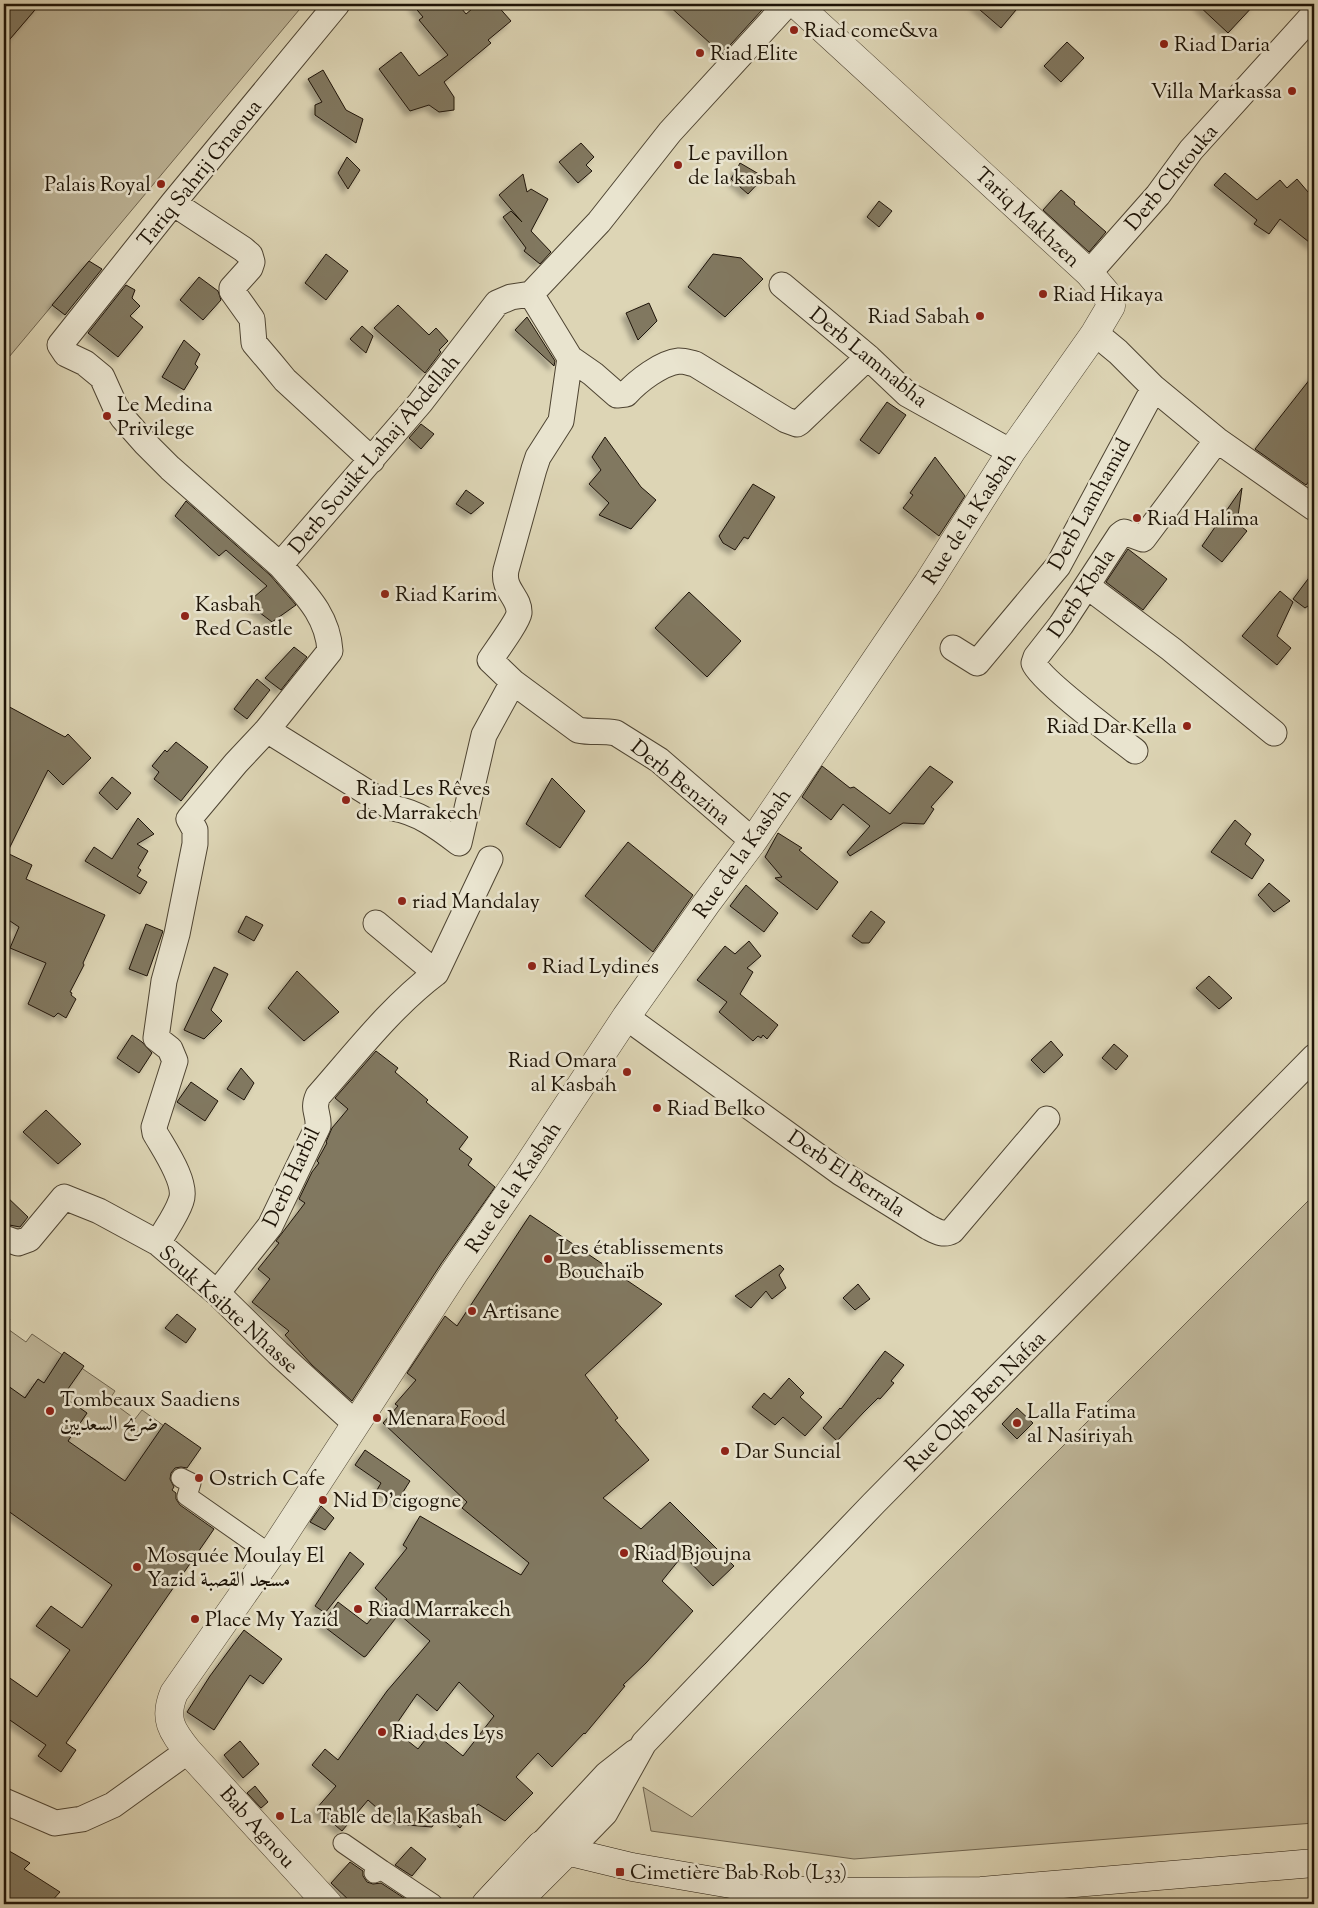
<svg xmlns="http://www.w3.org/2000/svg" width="1318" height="1908" font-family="'Sorts Mill Goudy',Amiri,serif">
<defs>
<filter id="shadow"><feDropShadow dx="-4.5" dy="4.5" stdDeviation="2.5" flood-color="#0004"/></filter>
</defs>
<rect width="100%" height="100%" fill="#ddd5b5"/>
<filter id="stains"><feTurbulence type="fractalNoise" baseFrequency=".004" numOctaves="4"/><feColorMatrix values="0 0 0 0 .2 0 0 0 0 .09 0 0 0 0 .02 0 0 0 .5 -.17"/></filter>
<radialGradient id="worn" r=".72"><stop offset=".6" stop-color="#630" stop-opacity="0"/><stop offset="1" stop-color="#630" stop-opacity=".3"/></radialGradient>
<!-- green -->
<path fill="#bdb497" stroke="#6e644f" d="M40,4H304L4,363V46Z
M1314,1195V1823L854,1859L651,1831L643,1787L692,1817Z
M4,1314L10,1319L5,1327L26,1342L32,1334L115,1391L109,1400L135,1419L142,1410L164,1426L122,1486C103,1463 93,1455 64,1446L87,1413L38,1379L15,1412L4,1404V1392L8,1386L4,1383Z"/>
<!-- building -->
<path fill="#817861" stroke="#1e1407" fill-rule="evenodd" filter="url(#shadow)" d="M4,4H40L4,46Z
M412,4H458L466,14L478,4H496L511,21L488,40L491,43L444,82L454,97V110L439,112L429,105L410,111L379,69L401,52L419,76L448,55L419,20L423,17Z
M667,4H755L762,10L722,54Z
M973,4H1021L1001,28Z
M1197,4H1255L1228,33Z
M1067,42L1084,58L1061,82L1044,66Z
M323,70L346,110L363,119L356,143L315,115V105L322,102L308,79Z
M581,143L594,157L586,165L592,171L578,183L559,162Z
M347,157L360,170L348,189L338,173Z
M740,163L764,177L748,194L731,179Z
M1225,173L1257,200L1280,180L1287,188L1297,179L1314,199V246L1280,219L1269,234L1254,224L1257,220L1214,185Z
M523,174L527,192L531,189L548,199L531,231L551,252L540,264L524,251L526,248L503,217L511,211L522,222L499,195Z
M1061,190L1075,202L1074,204L1106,232L1089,252L1043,210Z
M879,201L892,211L879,227L867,217Z
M326,254L348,271L326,300L305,283Z
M713,254L741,258L763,279L725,317L688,287Z
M89,261L102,269L65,315L52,305Z
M199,277L218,291L221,300L203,320L180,300Z
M126,285L135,290L132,298L140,306L130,316L143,327L118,357L88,333Z
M649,303L657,321L638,340L626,313Z
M398,305L429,335L436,328L448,341L439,350L441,352L425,373L374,328Z
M527,317L555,361L554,366L515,330Z
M362,326L373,336L366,353L350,339Z
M184,340L200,354L195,364L198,367L184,390L162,377Z
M1314,374V475L1306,485L1255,449Z
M887,402L906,415L879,454L860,440Z
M421,424L434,434L421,449L409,438Z
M605,437L641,487L656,500L631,529L599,515L609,503L589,484L601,470L592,457Z
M935,457L965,496L939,536L903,508L913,495L910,493Z
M753,484L775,497L748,539L744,537L735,550L723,543L719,536Z
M1242,488L1237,523L1247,531L1222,562L1202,546Z
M466,490L484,503L471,514L456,504Z
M186,501L270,575L296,605L272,622L247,603L267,586L226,550L219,556L175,516Z
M1128,549L1167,579L1143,610L1106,582Z
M1314,571V602L1305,608L1293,599Z
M1280,591L1293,602L1277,636L1291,648L1277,665L1242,636Z
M689,592L741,641L707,677L655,628Z
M294,647L307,657L281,690L265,678Z
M257,679L270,690L247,719L234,709Z
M4,704L65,737L68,734L91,758L63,785L48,770L7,853L32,865L26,879L105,915L83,963L84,965L70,992L72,993L71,995L76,999L66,1018L58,1013L54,1017L28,1004L46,963L10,948L19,927L4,917Z
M176,742L208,767L181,801L154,779L159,772L152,766L165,750L167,752Z
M822,766L850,788L854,787L890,814L930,766L953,782L931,807L934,809L924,824L903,823L850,856L847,852L870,826L843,804L831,820L802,797Z
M112,777L131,793L117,810L99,793Z
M552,778L585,811L560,848L526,824Z
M138,818L154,834L137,844L148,851L138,868L141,870L137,876L147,882L140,894L85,861L94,847L112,859Z
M1235,820L1251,834L1245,844L1264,860L1252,879L1211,852Z
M778,833L802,848L799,850L838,882L817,910L775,878L782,877L765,857Z
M628,842L693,895L653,952L585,896Z
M1269,883L1290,901L1274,912L1258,895Z
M746,885L778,913L764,932L730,906Z
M871,911L885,922L869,943H862L852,936Z
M246,916L263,925L254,941L238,932Z
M146,924L163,931L147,976L129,969Z
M749,941L761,956L747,968L753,972L740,994L778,1025L767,1039L763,1035L761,1038L758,1036L753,1041L719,1012L727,1002L697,980L725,946L735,954Z
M214,967L228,974L211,1010L222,1021L204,1039L184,1030Z
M297,971L339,1012L304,1041L268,1008Z
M1209,976L1232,998L1219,1009L1196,988Z
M132,1035L142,1042L152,1053L139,1073L117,1058Z
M1051,1041L1063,1055L1044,1073L1031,1060Z
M1114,1044L1128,1056L1116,1070L1102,1058Z
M376,1051L398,1068L395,1072L428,1100L426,1102L468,1137L459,1149L472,1159L468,1165L495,1187L441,1264L352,1401L312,1365L285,1335L289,1331L252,1302L270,1279L258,1269L279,1243L276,1241L305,1203L299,1199L312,1172L319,1163L317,1161L327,1143L326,1142L332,1128L348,1109L335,1098Z
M241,1068L254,1083L244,1100L227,1089Z
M191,1082L218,1101L205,1121L177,1102Z
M46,1110L81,1144L58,1164L23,1132Z
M4,1194L28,1217L20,1227L4,1224Z
M530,1215L662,1304L585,1375L618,1418L615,1420L649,1460L603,1498L641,1529L670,1502L734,1566L713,1586L683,1555L662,1581L693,1611L646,1663L623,1685L625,1686L585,1734L584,1733L552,1767L538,1753L516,1777L533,1793L505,1821L478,1804L460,1828L442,1812L432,1827L395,1824L368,1800L342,1831L316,1809L336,1786L312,1765L325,1749L338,1760L387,1691L430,1641L399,1614L366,1656L364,1657L322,1625L338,1602L367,1624L387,1599L375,1588L407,1548L403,1545L420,1516L521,1575L529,1563L462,1508L467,1502L383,1423L398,1406L395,1404L416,1380L407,1373L445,1316L457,1326ZM459,1682L494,1716L463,1756L432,1731L418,1749L393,1729L417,1694L437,1711Z
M780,1265L784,1269L779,1275L786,1288L772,1299L766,1291L751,1308L735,1296Z
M858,1284L870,1299L855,1310L843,1298Z
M177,1314L196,1329L186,1343L165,1328Z
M885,1351L904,1365L891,1381L894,1383L880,1399L878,1398L863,1413L837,1441L823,1428L840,1408L841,1409Z
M64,1352L84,1366L63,1396L87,1413L68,1441L125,1481L165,1423L201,1448L187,1468L181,1467L175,1468L171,1473L170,1479L174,1487L172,1490L176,1493V1499L180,1505L214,1529L66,1743L76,1750L61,1772L38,1756L46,1745L4,1716V1674L37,1697L70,1650L36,1626L51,1606L82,1628L112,1585L4,1508V1383L25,1398L38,1379L44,1383Z
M789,1378L804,1393L800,1397L822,1417L805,1436L783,1417L775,1425L752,1407L764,1393L771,1399Z
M1017,1408L1033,1423L1017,1439L1002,1424Z
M365,1450L410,1481L396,1503L377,1490L381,1483L355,1465Z
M321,1506L334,1518L325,1530L310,1522Z
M350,1552L364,1564L325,1613L315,1606Z
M244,1630L282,1659L263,1684L250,1675L214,1730L187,1712L210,1676Z
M240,1741L259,1764L243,1778L224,1755Z
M255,1786L268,1802L261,1808L247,1793Z
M411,1847L426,1859L412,1876L395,1865Z
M4,1848L30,1863L24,1869L60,1892L49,1904H4Z
M350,1862L363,1871V1876L367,1882L373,1884L381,1883L413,1904H353L331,1883Z"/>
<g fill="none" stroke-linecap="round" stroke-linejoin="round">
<!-- pedestrian casing -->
<g stroke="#4e4432" stroke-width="21">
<path id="pedestrian" d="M181,1478L191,1483L187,1496L274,1557
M343,1843L382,1870
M374,1873L382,1870L433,1904"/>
</g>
<!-- minor casing -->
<g stroke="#4e4432" stroke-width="27">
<path id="minor" d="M173,203L243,249L250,255L252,262L250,268L232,288V291L252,319L254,343L271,363L285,380L372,460
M1089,273L1158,195L1191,150L1314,14
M782,285L868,357L907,394L1011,452
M531,294L570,358L561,421L538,457L534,469L506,570C502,590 520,597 519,613C518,621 496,651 490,660L513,682L578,730C591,733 603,730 616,733L659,760L753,841
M531,294L599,222L670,132L787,4
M1095,333L1118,352L1154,388L1217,440L1314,508
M570,358L593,374L617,395L626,394C638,381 661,363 679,361C685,361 690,363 695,364L786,420L797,424L800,422L868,357
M280,565L170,468L146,444L123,418L115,406L102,377L85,363L66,354L60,345L173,203L337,4
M1087,586L1171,649L1274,733
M953,648L977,663L1058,566L1154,388
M267,730L392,808C418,812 438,827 459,843L484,735L513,682
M1135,751C1117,737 1040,680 1034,663L1036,657L1061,625L1120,535L1124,532L1143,539L1217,440
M376,923L436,973L490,859
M626,1017L841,1173L928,1227C936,1231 943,1236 952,1231L1047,1119
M4,1238L18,1243L29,1239L64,1197L99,1211L158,1243L217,1293L278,1353L356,1424
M158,1243C165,1230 176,1216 181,1201C188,1183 164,1149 155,1133L154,1127L175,1061L170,1049L156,1038L164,981L177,934L195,844V830L189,819L236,763L267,730L330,651C328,614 303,592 280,565L420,403L497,303L511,297L531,294
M217,1293L270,1226L318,1126C319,1113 312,1110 318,1096C355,1054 391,1007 436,973
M4,1801L55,1823L82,1819L113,1805L188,1751
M541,1845L607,1774L635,1752
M569,1850L605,1813L644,1743L873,1504L1314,1057"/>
</g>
<!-- tertiary casing -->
<g stroke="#4e4432" stroke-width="29">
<path id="tertiary" d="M328,1904L188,1751C172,1731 163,1719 174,1693L271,1554L454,1273L525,1170L626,1017L706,904L753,841L928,583L1011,452L1095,333L1111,306L1106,293L1089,273L796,4"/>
</g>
<!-- secondary casing -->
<g stroke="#1e1407" stroke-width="29">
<path id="secondary" d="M486,1904L541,1845L632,1867L760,1889L827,1892L981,1891L1314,1863
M515,1904L569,1850"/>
</g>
<!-- pedestrian -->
<use href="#pedestrian" stroke="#e9e4cf" stroke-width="19"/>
<!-- minor -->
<use href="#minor" stroke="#e9e4cf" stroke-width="25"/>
<!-- tertiary -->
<use href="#tertiary" stroke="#e9e4cf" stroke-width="28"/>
<!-- secondary -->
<use href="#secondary" stroke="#e9e4cf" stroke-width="28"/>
</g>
<!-- markers -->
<g fill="#8f2418" stroke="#e9e4cf" stroke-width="2">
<circle cx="794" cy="30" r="5"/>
<circle cx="1164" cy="44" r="5"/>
<circle cx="700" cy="53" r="5"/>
<circle cx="1292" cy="91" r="5"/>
<circle cx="678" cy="165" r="5"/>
<circle cx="161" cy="184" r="5"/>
<circle cx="1043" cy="294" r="5"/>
<circle cx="980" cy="316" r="5"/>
<circle cx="107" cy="416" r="5"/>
<circle cx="1137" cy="518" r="5"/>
<circle cx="385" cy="594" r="5"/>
<circle cx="185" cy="616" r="5"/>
<circle cx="1187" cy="726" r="5"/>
<circle cx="346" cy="800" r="5"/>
<circle cx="402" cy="901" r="5"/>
<circle cx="532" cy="966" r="5"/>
<circle cx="627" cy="1072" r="5"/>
<circle cx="657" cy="1108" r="5"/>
<circle cx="548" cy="1259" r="5"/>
<circle cx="472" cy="1311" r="5"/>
<circle cx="50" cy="1411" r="5"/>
<circle cx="377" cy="1418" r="5"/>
<circle cx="1017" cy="1423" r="5"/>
<circle cx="725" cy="1451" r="5"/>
<circle cx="199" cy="1478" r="5"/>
<circle cx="323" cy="1500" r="5"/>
<circle cx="624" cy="1553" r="5"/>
<circle cx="137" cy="1567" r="5"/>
<circle cx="358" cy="1609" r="5"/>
<circle cx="195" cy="1619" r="5"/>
<circle cx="382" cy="1732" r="5"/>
<circle cx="280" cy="1816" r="5"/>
<rect x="615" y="1867" width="10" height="10" rx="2.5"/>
</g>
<g text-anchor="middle" stroke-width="5" stroke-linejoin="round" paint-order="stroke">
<!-- poi labels -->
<g font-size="21" fill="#1e1407" stroke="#e9e4cf" text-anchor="start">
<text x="804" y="37">Riad come&amp;va</text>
<text x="1174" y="51">Riad Daria</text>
<text x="710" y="60">Riad Elite</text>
<text x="1282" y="98" text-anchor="end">Villa Markassa</text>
<text x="688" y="160">Le pavillon<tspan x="688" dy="24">de la kasbah</tspan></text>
<text x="151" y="191" text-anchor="end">Palais Royal</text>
<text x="1053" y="301">Riad Hikaya</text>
<text x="970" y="323" text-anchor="end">Riad Sabah</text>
<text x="117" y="411">Le Medina<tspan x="117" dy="24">Privilege</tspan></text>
<text x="1147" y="525">Riad Halima</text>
<text x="395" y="601">Riad Karim</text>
<text x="195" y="611">Kasbah<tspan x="195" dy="24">Red Castle</tspan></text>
<text x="1177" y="733" text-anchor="end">Riad Dar Kella</text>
<text x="356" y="795">Riad Les Rêves<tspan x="356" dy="24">de Marrakech</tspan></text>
<text x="412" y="908">riad Mandalay</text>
<text x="542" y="973">Riad Lydines</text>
<text x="617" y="1067" text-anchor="end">Riad Omara<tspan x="617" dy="24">al Kasbah</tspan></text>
<text x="667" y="1115">Riad Belko</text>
<text x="558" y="1254">Les établissements<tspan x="558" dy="24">Bouchaïb</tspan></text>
<text x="482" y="1318">Artisane</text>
<text x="60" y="1406">Tombeaux Saadiens<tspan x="60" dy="24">ضريح السعديين</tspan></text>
<text x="1027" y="1418">Lalla Fatima<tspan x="1027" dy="24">al Nasiriyah</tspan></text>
<text x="387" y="1425">Menara Food</text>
<text x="735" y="1458">Dar Suncial</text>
<text x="209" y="1485">Ostrich Cafe</text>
<text x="333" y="1507">Nid D'cigogne</text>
<text x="634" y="1560">Riad Bjoujna</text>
<text x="147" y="1562">Mosquée Moulay El<tspan x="147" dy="24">Yazid مسجد القصبة</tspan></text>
<text x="368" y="1616">Riad Marrakech</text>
<text x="205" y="1626">Place My Yazid</text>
<text x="392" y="1739">Riad des Lys</text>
<text x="290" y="1823">La Table de la Kasbah</text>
<text x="630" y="1879">Cimetière Bab Rob (L33)</text>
</g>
<!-- street labels -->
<g font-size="21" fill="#1e1407" stroke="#e9e4cf">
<text transform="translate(199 173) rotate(-51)" y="7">Tariq Sahrij Gnaoua</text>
<text transform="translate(1171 177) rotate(-50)" y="7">Derb Chtouka</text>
<text transform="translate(1028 217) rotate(43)" y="7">Tariq Makhzen</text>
<text transform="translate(869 357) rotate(39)" y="7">Derb Lamnabha</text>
<text transform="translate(374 454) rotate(-50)" y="7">Derb Souikt Lahaj Abdellah</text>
<text transform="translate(1089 504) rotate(-61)" y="7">Derb Lamhamid</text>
<text transform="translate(969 518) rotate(-57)" y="7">Rue de la Kasbah</text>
<text transform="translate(1081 593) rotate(-56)" y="7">Derb Kbala</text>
<text transform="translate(681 782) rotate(39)" y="7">Derb Benzina</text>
<text transform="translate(742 853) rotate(-55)" y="7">Rue de la Kasbah</text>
<text transform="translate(847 1173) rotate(34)" y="7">Derb El Berrala</text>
<text transform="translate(291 1177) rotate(-65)" y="7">Derb Harbil</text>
<text transform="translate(513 1187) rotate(-56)" y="7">Rue de la Kasbah</text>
<text transform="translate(229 1309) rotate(42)" y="7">Souk Ksibte Nhasse</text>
<text transform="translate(975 1401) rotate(-45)" y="7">Rue Oqba Ben Nafaa</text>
<text transform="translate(258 1827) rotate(48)" y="7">Bab Agnou</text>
</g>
</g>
<!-- margin -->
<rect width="1318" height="1908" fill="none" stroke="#ddd5b5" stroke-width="20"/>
<rect x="5" y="5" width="1308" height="1898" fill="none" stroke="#1e1407" stroke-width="2.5"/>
<rect x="10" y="10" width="1298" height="1888" fill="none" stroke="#1e1407"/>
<rect width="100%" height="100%" filter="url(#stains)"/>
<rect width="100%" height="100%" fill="url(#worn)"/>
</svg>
